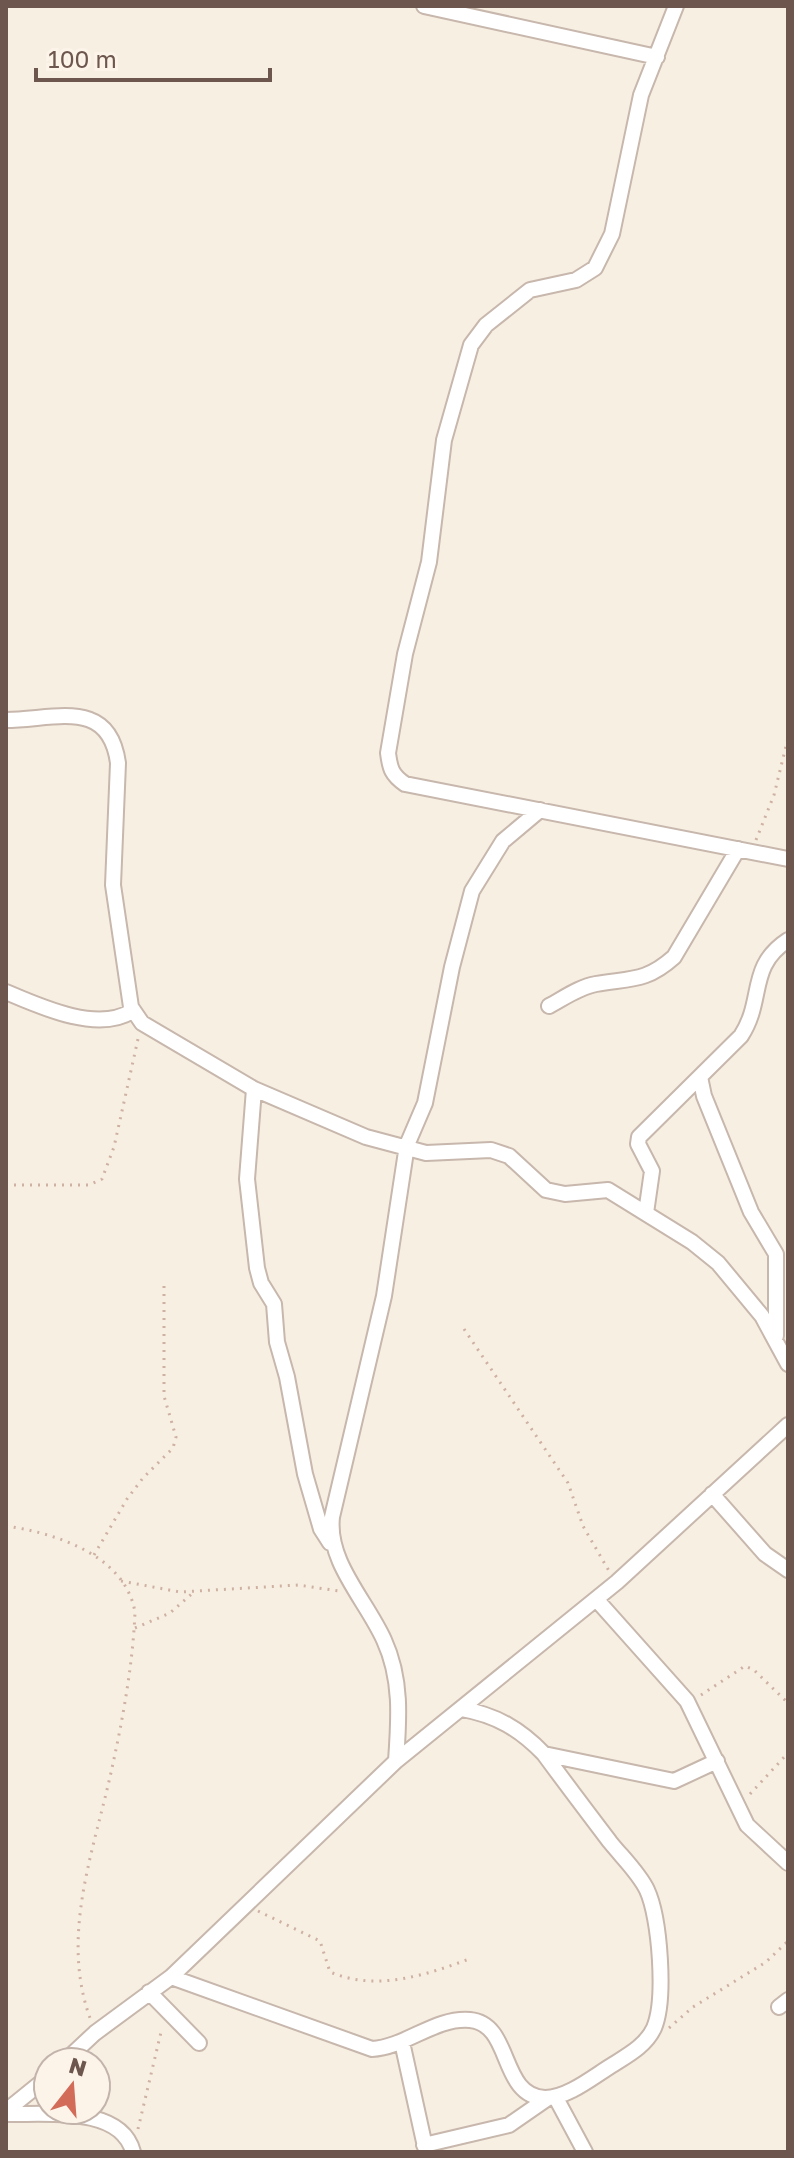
<svg xmlns="http://www.w3.org/2000/svg" width="794" height="2158" font-family="'Golos Text',sans-serif">
<rect width="100%" height="100%" fill="#f8efe3"/>
<g fill="none" stroke-linecap="round" stroke-linejoin="round">
<!-- minor casing -->
<g stroke="#c7b7ac" stroke-width="18">
<path id="minor" d="M424,6L657,57
M676,6L641,95L612,234L595,268L576,280L530,290L486,325L471,345L444,440L429,562L405,654L388,753C390,769 392,775 405,784L788,859
M6,720C54,720 109,697 118,763L113,885L131,1007L142,1023L254,1089L366,1137L426,1153L491,1150L509,1156L546,1190L565,1194L608,1190L692,1242L718,1263L762,1316L788,1364
M6,992C41,1007 98,1033 132,1011
M549,1006C564,998 579,987 596,984C631,978 646,982 674,957L738,849
M700,1077L704,1096L751,1212L776,1254V1336
M254,1089L247,1179L257,1268L261,1283L274,1304L277,1342L287,1377L305,1474L321,1529L330,1543
M646,1213L652,1171L638,1144L639,1137L741,1036C765,999 747,967 788,940
M712,1494L765,1554L788,1570
M596,1599L687,1701L747,1825L788,1863
M544,1754L674,1781L717,1761
M396,1761C399,1719 402,1679 384,1640C366,1600 327,1562 332,1517L384,1296L407,1145L425,1103L452,967L472,891L503,841L540,810
M171,1977L372,2049C406,2047 435,2017 470,2020C513,2024 499,2096 545,2098C568,2098 594,2076 614,2064C630,2054 646,2045 654,2028C666,2000 660,1918 647,1890C639,1873 622,1857 610,1842C588,1813 566,1784 544,1754C520,1729 496,1715 462,1709
M149,1992L199,2043
M779,2007L788,2000
M402,2042L426,2151
M64,2062L95,2033L171,1977L396,1761L617,1582L788,1425
M556,2098L585,2152
M6,2111L48,2077
M6,2114C44,2115 121,2105 133,2152
M424,2145L509,2125L548,2098"/>
</g>
<!-- path -->
<path stroke="#ceb1a3" stroke-width="3" stroke-dasharray="2 6" stroke-linecap="butt" d="M756,840L774,795L788,738
M6,1185H89L102,1179L114,1147L138,1039
M464,1329L568,1483L583,1526L609,1571
M6,1526C55,1533 125,1555 135,1612C133,1663 123,1718 112,1768C94,1851 60,1935 90,2018
M94,1555L127,1499L143,1478L173,1448L176,1437L164,1396V1281
M121,1581L180,1592L298,1585L339,1591
M135,1628L170,1613L195,1591
M701,1695L745,1666L754,1670L788,1703
M750,1794L788,1753
M258,1911L320,1941L330,1972C377,1992 426,1975 472,1958
M669,2028L693,2007L766,1962L788,1941
M138,2129L162,2028"/>
<!-- minor -->
<use href="#minor" stroke="#fff" stroke-width="14"/>
</g>
<!-- border -->
<rect width="794" height="2158" fill="none" stroke="#6d564d" stroke-width="16"/>
<!-- north arrow -->
<g transform="translate(72 2086) rotate(17)"><circle r="38" fill="#fcf3e9" stroke="#c3b4ab" stroke-width="2"/>
<path d="M0-6L14 30L0 20L-14 30Z" fill="#d26c59"/>
<text y="-12" font-size="22" font-weight="bold" text-anchor="middle" fill="#6d564d">N</text>
</g>
<!-- scale -->
<path d="M36 68v12h234v-12" fill="none" stroke="#6d564d" stroke-width="4"/>
<text x="48" y="68" font-size="24" fill="#6d564d" stroke="#fcf3e9" stroke-width="6" paint-order="stroke">100 m</text>
</svg>
